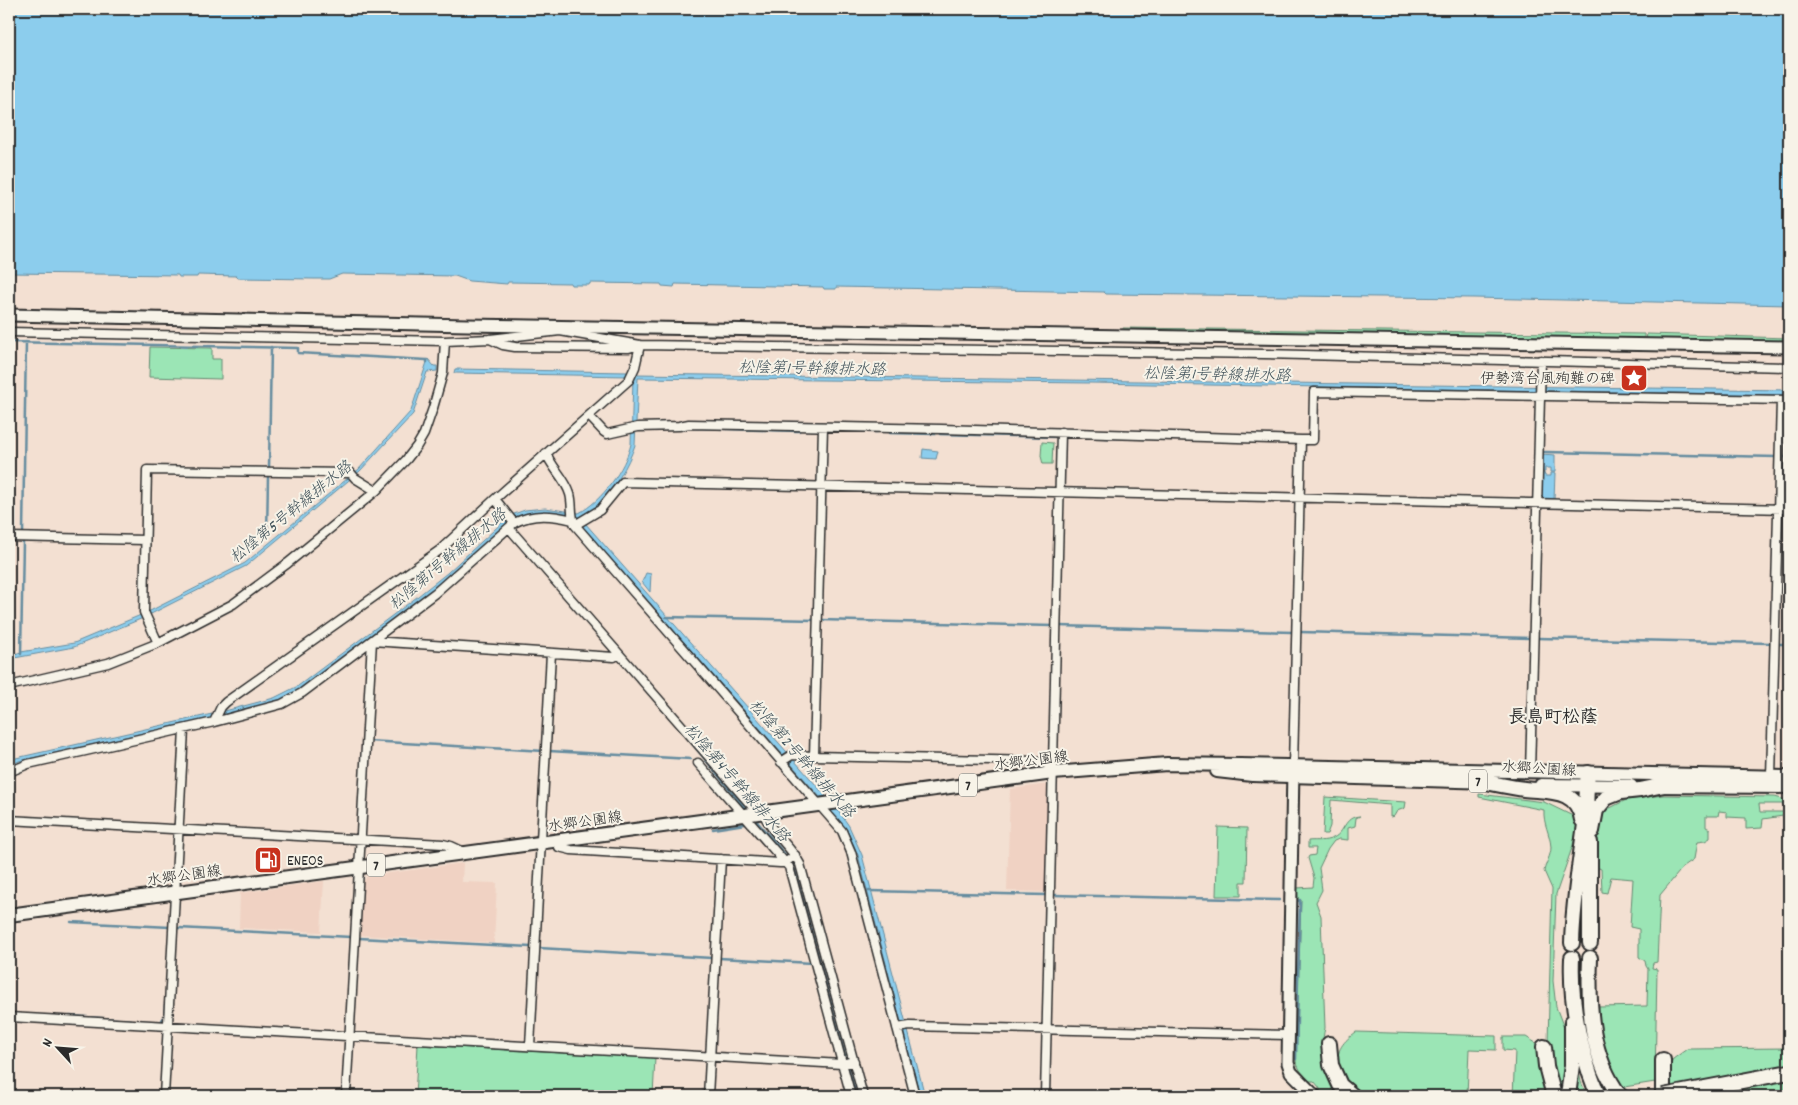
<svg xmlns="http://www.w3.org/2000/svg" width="1798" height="1105" font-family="Dekko,'Klee One',sans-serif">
<rect width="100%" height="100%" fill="#f3e0d2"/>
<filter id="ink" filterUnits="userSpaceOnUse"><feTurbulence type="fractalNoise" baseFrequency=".02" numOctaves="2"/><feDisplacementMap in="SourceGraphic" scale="10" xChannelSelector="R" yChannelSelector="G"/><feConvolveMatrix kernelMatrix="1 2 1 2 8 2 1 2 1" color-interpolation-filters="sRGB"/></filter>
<g filter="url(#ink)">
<!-- built -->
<path fill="#f0d2c3" d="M1049,784L1047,892L1007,891L1010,789Z
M463,863L462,882L497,883L494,943L358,935L362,884L367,876Z
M324,881L321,932L239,928L240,893Z"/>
<!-- green -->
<path fill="#9be5b5" stroke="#638870" d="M1123,328L1644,334V338H1638V340L1123,331Z
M1647,334L1789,338V343L1646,340Z
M150,347L212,348V359H221V379L149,377Z
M1042,442L1053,443L1052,464H1043L1041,456Z
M1479,794L1544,802L1577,818V828L1573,845L1556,894L1553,981L1556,1007L1567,1036L1568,1048L1563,1096H1559L1548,1042L1552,889L1544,871C1546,862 1551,856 1551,847C1550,833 1543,824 1544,810L1479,797Z
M1663,795L1775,797L1786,800L1787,804H1759L1760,812H1784L1783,816L1763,819L1762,828L1746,829V818L1727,817V812L1719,811L1718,816H1706V827L1710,829V838L1705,841L1697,842L1694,859L1684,866L1660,895L1657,962L1653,963L1652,968L1657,969L1655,1082L1618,1088L1594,1024L1598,1007L1647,1006L1648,969L1646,966L1645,961L1639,957V929L1630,927L1633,879L1611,877L1607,893L1602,892L1601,869L1597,867L1595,826L1606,807L1610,808L1626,800Z
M1325,797L1406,802L1405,808L1397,811L1394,816L1390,817V805L1331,800L1330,826L1327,834H1323Z
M1360,816L1356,818L1355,826L1348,828V840L1339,839L1334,841L1328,849L1319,868L1322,890L1316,902L1321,916L1325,1028C1319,1051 1327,1076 1340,1096H1323L1319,1087L1314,1081H1308L1304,1078L1305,1076L1300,1070L1296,1062L1301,900L1298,899L1297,888L1313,887L1314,878L1308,858L1309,856L1315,855L1316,848H1308V841C1316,840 1325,842 1333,838C1346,832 1343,817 1360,816Z
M1218,827L1247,828L1246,882H1241V896H1216Z
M1356,1032L1496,1036V1050L1469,1049L1467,1095L1512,1096C1478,1096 1443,1096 1409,1096C1395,1096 1379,1099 1366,1096C1355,1094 1342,1078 1339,1066C1335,1050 1344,1041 1356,1032Z
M1503,1037H1526L1536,1043L1549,1096H1513L1515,1051L1503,1050Z
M418,1045L655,1058L653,1096H415Z
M1789,1048V1096H1667L1668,1072L1673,1059L1687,1049Z
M1578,1068L1581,1082L1587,1096H1570Z"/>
<!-- water -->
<path fill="#8ccded" stroke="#658c9f" d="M9,9H1789V305L1474,298L1106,294L1104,292L836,287V289H824L823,287L675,284L674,287L662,286L661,284L590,283L589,285H571L570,283L508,282L507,284L469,281L455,276L342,274L329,279H314L238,278L236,276L198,275L197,277H179L178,275L9,273Z
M428,359L434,366H437V371L427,372L413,414L360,471L246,566L143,618L74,647L9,659V656L21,652L74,643L148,612L245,563L359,469L411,411Z
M455,369L628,372L636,374L1789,390V395L1091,383L638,378L635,445C629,464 613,491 598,505C593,509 587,512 581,516L585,523L838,810L849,826L862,855L925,1096H920L858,855C848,830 836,816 818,797L819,796L582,526L577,517C557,513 533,507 514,519L448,577L416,603L299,690L274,703L224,715L218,718H209L19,761L9,766V761L16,758L221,712L274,698L298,686L413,600L447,573L505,520L514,514L525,510L545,508L579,513C602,501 625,469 631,444L633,379L627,376L454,373Z
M923,449L938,451L936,459L922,458Z
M1541,454L1555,455V472H1551V468H1545V472H1541Z
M1541,473H1544L1545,476H1551V473H1555L1554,500H1540Z
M646,573L651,574L650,592L642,582Z"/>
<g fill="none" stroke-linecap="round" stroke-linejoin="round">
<!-- stream -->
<path stroke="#658c9f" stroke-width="2.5" d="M9,342L298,348V353L427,360V362
M692,428L799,431
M835,431L877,432
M890,433L935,434
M940,434L1056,437
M1066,437L1192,440
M1545,452L1777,457
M1782,457H1789
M269,468L271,347
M23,533L26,342
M509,533L685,735L747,810
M267,537L268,475
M666,617L814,620
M821,620L1053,626
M1059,626L1292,632
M1300,632L1531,638
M1537,638L1770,643
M1778,644H1789
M21,654L23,541
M368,741L544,751
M549,751L691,759
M754,818L793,864L856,1096
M713,829L745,824
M869,891L1047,895
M1053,895L1279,900
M71,922L170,927
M179,928L351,937
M359,938L531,947
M539,948L712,958
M719,958L812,963
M70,1016L161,1022L164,1017L165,1004
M1296,1059L1300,900L1298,901"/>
<!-- street casing -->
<g stroke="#2b2b2b" stroke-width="11">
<path id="street" d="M9,332L445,341L490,339L560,331L640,345L635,367L629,380L495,499L440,550L226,702L221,707L214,722L28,764L9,772
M490,339L503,345L515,347L629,348L640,345L1264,354L1789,367
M589,416L604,432L607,434L638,427L679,426L689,424L941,429L1301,440L1293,766
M1301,440H1313L1314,392L1789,400
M546,453C552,468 565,478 570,494C573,504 570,515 575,525L842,831L851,852L915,1096
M495,499L514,523
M575,525L600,510L623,482L1789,509
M509,528L758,813
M9,537L145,540
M158,643L144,612L147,470L346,473L350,472L355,478L376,491
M9,686L108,663L158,643L233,604L288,563L376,491L406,460L417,446L424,434L433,408L443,373L445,341
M214,722L282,704L302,693L435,593L514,523C533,513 552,515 573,520
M814,756L823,427
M781,762L792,755L814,756L1034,761L1053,766
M698,763L789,867L851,1096
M1530,772L1541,360
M1771,777L1781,400
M763,812C771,833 790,845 800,864L863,1096
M9,820L443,844L451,846L464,852
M558,841L559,847L571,850L780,863H785L795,855
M9,1017L842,1064L854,1061
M897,1028L910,1026L1288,1035
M530,1046L551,653
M164,1096L184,730
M346,1096L372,641L614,657L619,654
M708,1096L721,859
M1045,1096L1061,432"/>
</g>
<!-- secondary casing -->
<g stroke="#2b2b2b" stroke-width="15">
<path id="secondary" d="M9,315L468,325L1789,347
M1293,768L1288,1063L1291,1072L1315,1096"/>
</g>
<!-- primary casing -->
<g stroke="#2b2b2b" stroke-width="16">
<path id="primary" d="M1217,771L1252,775L1491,782
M1541,785L1631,786
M1654,786L1789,787
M9,915L1053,773L1167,764L1240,765L1789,777"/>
</g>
<!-- highway casing -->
<g stroke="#2b2b2b" stroke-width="18">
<path id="highway" d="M1482,781C1495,784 1510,787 1524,789C1548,792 1578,788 1582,820
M1592,831L1596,810L1606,798L1621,792L1640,790L1664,785
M1590,842V943
M1572,943C1573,903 1580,863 1585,824C1587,807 1586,790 1588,773
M1572,958C1570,1004 1581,1053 1598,1096
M1590,958C1588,1006 1590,1056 1620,1096
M1329,1044L1331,1065L1340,1085L1353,1096
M1544,1047L1546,1066L1554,1096
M1663,1060V1096
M1568,1096L1572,1065V1022"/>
</g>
<!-- street -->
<use href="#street" stroke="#f7f3e8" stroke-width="8"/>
<!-- secondary -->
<use href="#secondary" stroke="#f7f3e8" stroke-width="11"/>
<!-- primary -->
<use href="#primary" stroke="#f7f3e8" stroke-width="12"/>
<!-- highway -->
<use href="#highway" stroke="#f7f3e8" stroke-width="14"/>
<!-- highway-bridge casing -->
<g stroke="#2b2b2b" stroke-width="18" stroke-linecap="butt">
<path id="highway-bridge" d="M1663,1096L1789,1072"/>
</g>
<!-- highway-bridge -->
<use href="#highway-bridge" stroke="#f7f3e8" stroke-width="14"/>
</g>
</g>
<!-- icons -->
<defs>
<g id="sight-square" transform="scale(1.4375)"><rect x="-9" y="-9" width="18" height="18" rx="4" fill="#c8321e" stroke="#f7f3e8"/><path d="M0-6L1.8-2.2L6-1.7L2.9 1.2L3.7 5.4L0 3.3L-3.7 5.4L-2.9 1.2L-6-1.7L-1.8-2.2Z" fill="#fff"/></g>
<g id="fuel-square" transform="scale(1.4375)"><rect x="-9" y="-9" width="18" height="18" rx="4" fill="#c8321e" stroke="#f7f3e8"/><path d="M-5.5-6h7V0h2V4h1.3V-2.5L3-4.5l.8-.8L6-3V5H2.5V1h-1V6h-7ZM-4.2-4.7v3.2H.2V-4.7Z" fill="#fff"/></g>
</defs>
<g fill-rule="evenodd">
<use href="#sight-square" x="1634" y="378"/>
<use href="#fuel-square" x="268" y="860"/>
</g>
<g text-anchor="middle" stroke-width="4" stroke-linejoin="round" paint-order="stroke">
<!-- shield labels -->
<g fill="#f7f3e8" stroke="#686764" stroke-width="1">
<rect x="1469" y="769.5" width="18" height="23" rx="4"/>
<rect x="959" y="773.5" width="18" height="23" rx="4"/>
<rect x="367" y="853.5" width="18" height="23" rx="4"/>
</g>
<g font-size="14" font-weight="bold" fill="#2b2b2b">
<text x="1478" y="786">7</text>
<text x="968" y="790">7</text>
<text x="376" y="870">7</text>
</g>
<!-- poi labels -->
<g font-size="15" fill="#2b2b2b" stroke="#f7f3e8" text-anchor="end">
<text x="1615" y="383">伊勢湾台風殉難の碑</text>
<text x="287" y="865" text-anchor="start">ENEOS</text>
</g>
<!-- street labels -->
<g font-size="15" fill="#2b2b2b" stroke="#f7f3e8">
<text transform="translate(1031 760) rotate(-7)" y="5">水郷公園線</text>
<text transform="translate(1539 768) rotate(3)" y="5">水郷公園線</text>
<text transform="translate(585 821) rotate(-8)" y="5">水郷公園線</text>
<text transform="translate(184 875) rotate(-8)" y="5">水郷公園線</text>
</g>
<!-- water labels -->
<g font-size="16" font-style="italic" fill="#43545c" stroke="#f7f3e8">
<text transform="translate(812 367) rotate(1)" y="6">松陰第1号幹線排水路</text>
<text transform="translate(1217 373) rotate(1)" y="6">松陰第1号幹線排水路</text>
<text transform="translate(290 511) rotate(-39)" y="6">松陰第5号幹線排水路</text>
<text transform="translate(447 558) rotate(-40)" y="6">松陰第1号幹線排水路</text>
<text transform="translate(803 758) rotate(49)" y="6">松陰第2号幹線排水路</text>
<text transform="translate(738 782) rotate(49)" y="6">松陰第4号幹線排水路</text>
</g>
<!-- quarter labels -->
<g font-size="18" font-weight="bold" fill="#2b2b2b" stroke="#f7f3e8">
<text x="1553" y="722">長島町松蔭</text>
</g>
</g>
<!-- margin -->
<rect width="1798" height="1105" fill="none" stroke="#f7f3e8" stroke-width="30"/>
<rect x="15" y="15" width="1768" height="1075" fill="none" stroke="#2b2b2b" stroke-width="2" filter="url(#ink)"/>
<!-- north arrow -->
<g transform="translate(58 1048) rotate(296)" stroke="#f7f3e8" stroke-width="4" paint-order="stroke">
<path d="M0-4L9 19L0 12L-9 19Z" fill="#2b2b2b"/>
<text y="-8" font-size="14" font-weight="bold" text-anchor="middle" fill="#2b2b2b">N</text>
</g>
</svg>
